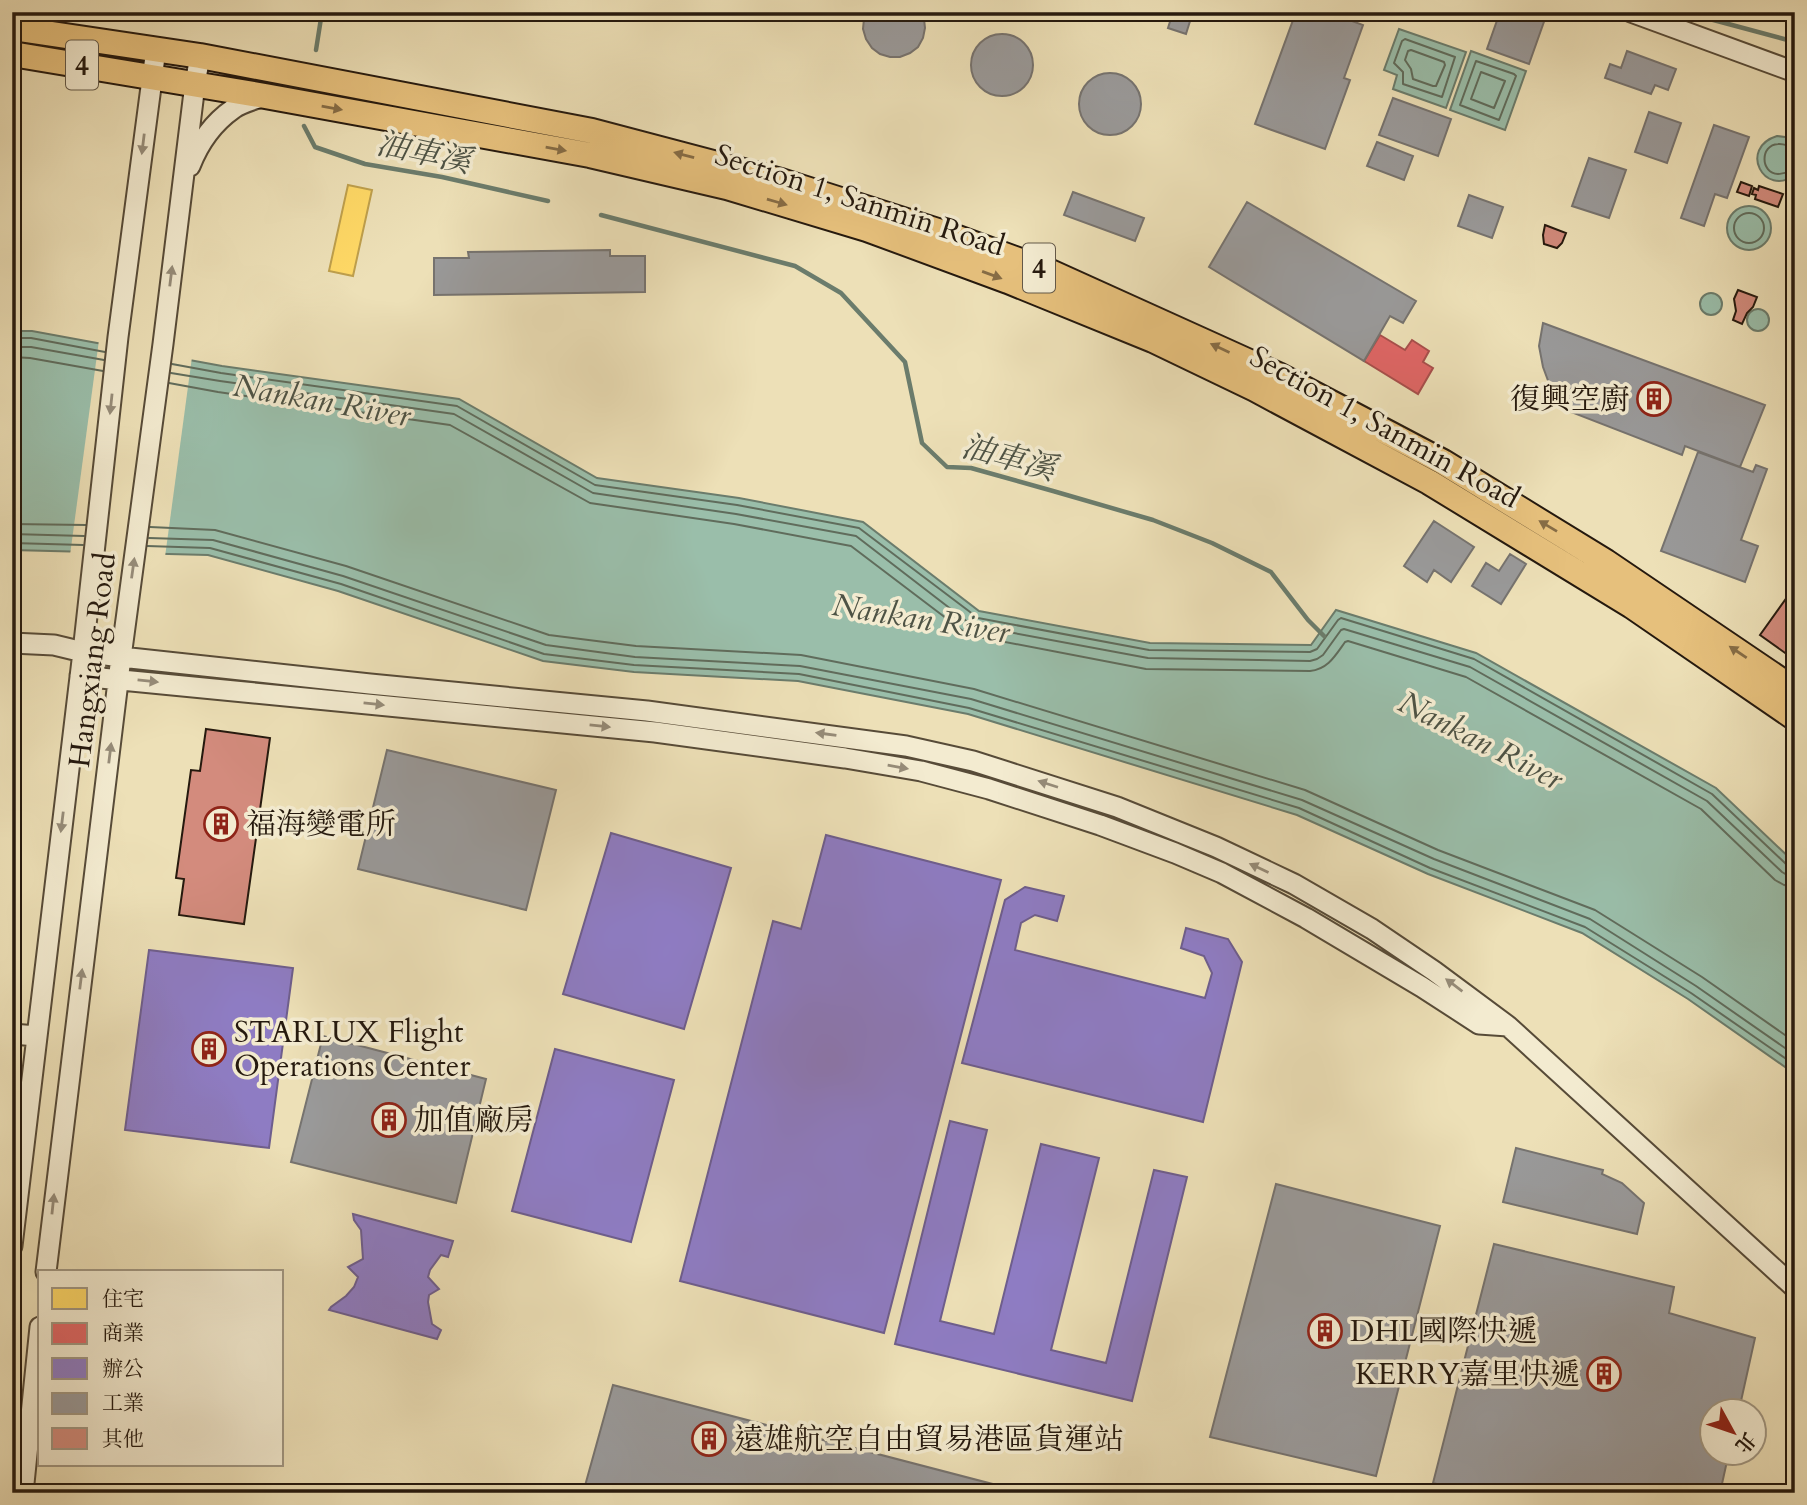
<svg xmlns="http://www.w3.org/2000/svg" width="1807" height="1505" font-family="Cardo,'Noto Serif TC',serif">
<rect width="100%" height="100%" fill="#ede0b7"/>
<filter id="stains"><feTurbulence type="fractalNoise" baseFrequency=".00286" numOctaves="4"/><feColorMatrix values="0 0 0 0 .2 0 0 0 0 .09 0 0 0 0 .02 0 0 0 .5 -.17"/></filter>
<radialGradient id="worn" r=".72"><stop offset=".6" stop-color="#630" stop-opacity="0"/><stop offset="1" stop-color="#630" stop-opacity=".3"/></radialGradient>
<!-- water -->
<path fill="#9abeaa" stroke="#6b7c6c" stroke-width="2" d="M1399,29L1466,52L1446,108L1393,89L1397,75L1384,70Z
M1471,51L1526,71L1505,130L1450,110Z
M1777,136L1785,137L1795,143V175C1764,198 1738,148 1777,136Z
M1727 228a22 22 0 1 1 44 0a22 22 0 1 1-44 0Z
M1700 304a11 11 0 1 1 22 0a11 11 0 1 1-22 0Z
M1747 320a11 11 0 1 1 22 0a11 11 0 1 1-22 0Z
M12,331H32L222,366L459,399L597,478L739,498L863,522L979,611L1150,643L1311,645L1336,610L1476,653L1716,788L1795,863V1074L1688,999L1582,933L1428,874L1297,815L968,714L798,681L634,672L543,661L338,591L208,555L12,550Z"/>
<!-- pier -->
<path fill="#ede0b7" d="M99,340L192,357L165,557L70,555Z"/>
<!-- homes -->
<path fill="#ffd966" stroke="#be9f4c" stroke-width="2" d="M348,185L372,190L353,276L329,271Z"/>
<!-- shops -->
<path fill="#e06666" stroke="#a84f4c" stroke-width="2" d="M1380,335L1405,350L1412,340L1429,351L1423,362L1433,368L1418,394L1364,361Z"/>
<!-- offices -->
<path fill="#8e7cc3" stroke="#6e5e8d" stroke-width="2" d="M611,833L731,868L684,1029L563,994Z
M826,835L1001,880L884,1333L680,1281L773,921L801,929Z
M1025,887L1064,896L1057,921L1035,915L1021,923L1015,950L1205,998L1212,973L1204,956L1181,948L1186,928L1228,939L1242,962L1203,1122L962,1063L1005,900Z
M149,950L293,968L269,1148L125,1130Z
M555,1049L674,1080L631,1242L512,1211Z
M950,1121L987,1130L940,1321L994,1334L1041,1144L1099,1158L1051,1350L1106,1363L1154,1170L1187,1177L1132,1401L895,1344Z
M353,1214L453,1241L448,1257L441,1255L430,1270L428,1277L439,1289L429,1295L428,1302L432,1324L441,1330L437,1339L329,1310L331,1307L346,1296L354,1287L358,1277L348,1267L363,1259L361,1230L354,1220Z"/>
<!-- industry -->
<path fill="#999" stroke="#76736f" stroke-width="2" d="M767,12H805L792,19H782L771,16Z
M867,12H921L924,19L925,28L923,38L918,47L910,53L900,57H890L880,54L872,48L866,39L863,29L864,19Z
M1173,12L1191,18L1186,34L1168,28Z
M1296,12H1328L1363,25L1344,78L1350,80L1325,149L1255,124Z
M1500,12H1536L1546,16L1529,64L1487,49Z
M971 65a31 31 0 1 1 62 0a31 31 0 1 1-62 0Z
M1627,51L1676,69L1668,90L1655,85L1651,94L1605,78L1610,64L1621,68Z
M1079 104a31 31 0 1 1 62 0a31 31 0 1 1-62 0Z
M1393,98L1451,119L1438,156L1379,135Z
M1649,112L1681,123L1667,163L1635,152Z
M1714,125L1749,137L1727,198L1715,194L1704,226L1681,218Z
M1377,142L1413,156L1404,180L1367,166Z
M1589,158L1626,170L1609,218L1572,206Z
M1073,192L1144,218L1135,241L1064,215Z
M1469,195L1503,207L1492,238L1458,226Z
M1247,202L1416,301L1403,323L1390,316L1364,361L1209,267Z
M610,250V256H645V292L434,295V258H469L468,252Z
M1543,323L1765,405L1740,467L1685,446L1682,455L1571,412L1553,394L1543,367L1539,346Z
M1698,452L1753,472L1756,465L1767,469L1741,540L1758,546L1745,582L1661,551Z
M1434,521L1474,547L1451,582L1434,570L1427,582L1404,566Z
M1510,554L1526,564L1501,604L1472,586L1486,563L1499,571Z
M387,750L556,790L526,910L358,869Z
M323,1036L486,1079L456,1203L291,1162Z
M1516,1148L1603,1170L1602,1174L1622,1183L1644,1203L1637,1234L1503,1202Z
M1276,1184L1440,1226L1376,1476L1210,1437Z
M1494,1244L1674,1287L1669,1313L1755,1338L1739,1410H1713V1452H1729L1720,1493H1471L1433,1483Z
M613,1385L1027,1493H583Z"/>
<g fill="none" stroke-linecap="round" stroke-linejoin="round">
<!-- shore -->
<path stroke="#606c5c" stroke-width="2" d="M1405,39L1455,57L1442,97L1403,84V72L1394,63L1402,41Z
M1411,50L1444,62L1445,65L1436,86H1433L1413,79L1411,69L1405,60L1408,51Z
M1476,61L1514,74L1516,76L1499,120L1460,105Z
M1481,72L1505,81L1494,108L1471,99Z
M1795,147C1789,147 1784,143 1778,144C1760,145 1760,173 1778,174C1784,174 1789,171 1795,170
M1734 228a15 15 0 1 1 30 0a15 15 0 1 1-30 0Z
M12,338H31L105,352
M12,347H31L104,360
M12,357L30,358L103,371
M172,364L221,373L457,406L595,485L737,505L859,528L978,618L1149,650L1310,652L1317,649L1338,620L1341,618L1474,659L1712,794L1787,865L1795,867
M171,373L220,381L454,414L593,493L736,514L856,536L969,623L976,626L1148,658L1310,661L1317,659L1323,655L1341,630L1344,629L1470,667L1707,801L1782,872L1787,875L1795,876
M169,383L218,392L450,425L590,503L734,524L851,546L963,631L974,636L1146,669L1310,671C1328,669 1335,656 1345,642L1348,641L1466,677L1701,809L1775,880L1784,885L1795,887
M12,524L86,525
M150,527L215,530L346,566L549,635L636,646L801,655L974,689L1305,790L1438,850L1595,910L1702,977L1795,1042
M12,534L84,536
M149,538L213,540L343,576L546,645L635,657L800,666L971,699L1302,800L1434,859L1590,919L1696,986L1795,1055
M12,543L83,545
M147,546L210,548L341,584L544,654L634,665L799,674L969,708L1299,808L1430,868L1585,927L1691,993L1795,1065"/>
<!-- stream -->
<path stroke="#6b7c6c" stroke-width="4.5" d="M1706,18L1795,42
M316,50L322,12
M304,126L315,147L365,164L442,177L548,201
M601,215L795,266L841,293L905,362L922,443L947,467L971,468L1053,491L1153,520L1212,543L1271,572L1308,620L1324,636"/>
</g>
<!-- building -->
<path fill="#d38b7d" stroke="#25190e" stroke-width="2" d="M1741,182L1752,186L1749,196L1737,192Z
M1759,186L1783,194L1778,207L1755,199L1756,195L1752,194L1754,188L1758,190Z
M1545,225L1566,233L1562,243L1557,248L1544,244L1543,235Z
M1738,290L1757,297L1753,307L1747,313L1742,324L1733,320L1736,311L1734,299Z
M1795,586V660L1760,635Z
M206,729L270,738L244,924L179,915L184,879L176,878L191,770L200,771Z"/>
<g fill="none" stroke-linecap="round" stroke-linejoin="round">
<!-- minor casing -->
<g stroke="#574b38" stroke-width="23">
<path id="minor" d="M1631,12L1795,72
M190,166C199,143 213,123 233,109C242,102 254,100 264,96
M12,643L54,645L83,652L121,657L370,684L647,711L906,746L973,761L1117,807L1216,847L1294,884L1372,929L1434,971L1508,1026L1795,1288
M80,676L655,732L845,758L921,771L989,789L1100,825L1175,853L1222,873L1306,918L1422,987L1479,1024L1508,1026
M12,1034L37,1036
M12,1246L83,652L118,337L156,49
M46,1272L121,657L163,344L195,84L200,56
M23,1493L40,1327"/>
</g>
<!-- major casing -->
<g stroke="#25190e" stroke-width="28">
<path id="major" d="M12,28L200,56L592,131L781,181L944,233L1048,271L1278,375L1443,462L1606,562L1795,690
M12,54L265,96L590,155L727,187L867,229L1008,281L1153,340L1255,389L1429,482L1632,606L1795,718"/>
</g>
<!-- minor -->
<use href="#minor" stroke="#f3ebd0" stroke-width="19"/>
<!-- major -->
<use href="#major" stroke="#e6c07c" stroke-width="24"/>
</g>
<!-- one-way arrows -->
<defs><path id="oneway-solid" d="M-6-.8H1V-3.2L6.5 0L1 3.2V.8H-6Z" transform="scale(1.75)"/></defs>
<g fill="#866c45">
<use href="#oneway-solid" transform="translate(332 108) rotate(10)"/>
<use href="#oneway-solid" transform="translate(556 149) rotate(10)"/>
<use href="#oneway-solid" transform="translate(684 155) rotate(-165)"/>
<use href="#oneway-solid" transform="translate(777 202) rotate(16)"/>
<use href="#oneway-solid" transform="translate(992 275) rotate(20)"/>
<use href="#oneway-solid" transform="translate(1220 348) rotate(-155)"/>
<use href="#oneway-solid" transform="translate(1548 526) rotate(-149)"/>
<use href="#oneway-solid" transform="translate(1738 652) rotate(-146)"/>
</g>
<g fill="#968c79">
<use href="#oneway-solid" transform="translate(143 144) rotate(97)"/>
<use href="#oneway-solid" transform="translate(171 276) rotate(-83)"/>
<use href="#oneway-solid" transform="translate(111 404) rotate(96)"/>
<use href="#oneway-solid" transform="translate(133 568) rotate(-82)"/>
<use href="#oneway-solid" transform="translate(148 681) rotate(6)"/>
<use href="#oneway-solid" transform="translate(374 704) rotate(6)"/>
<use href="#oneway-solid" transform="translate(600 726) rotate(6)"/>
<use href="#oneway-solid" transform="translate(826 734) rotate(-172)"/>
<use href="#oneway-solid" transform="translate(110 753) rotate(-83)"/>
<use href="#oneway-solid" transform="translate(898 767) rotate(10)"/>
<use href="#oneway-solid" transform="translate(1048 784) rotate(-162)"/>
<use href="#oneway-solid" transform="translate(62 822) rotate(97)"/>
<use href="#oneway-solid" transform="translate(1259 868) rotate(-155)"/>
<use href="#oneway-solid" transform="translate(81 979) rotate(-83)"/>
<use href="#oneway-solid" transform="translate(1454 985) rotate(-143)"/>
<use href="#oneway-solid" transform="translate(53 1204) rotate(-84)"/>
</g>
<!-- icons -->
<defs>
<g id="building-ring" transform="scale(1.75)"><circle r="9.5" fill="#f3ebd0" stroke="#8f2418" stroke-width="1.5"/><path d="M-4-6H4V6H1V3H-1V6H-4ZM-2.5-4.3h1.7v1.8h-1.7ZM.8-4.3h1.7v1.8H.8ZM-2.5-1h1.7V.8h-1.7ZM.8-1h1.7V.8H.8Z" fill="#8f2418"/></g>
</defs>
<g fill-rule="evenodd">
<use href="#building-ring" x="1654" y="399"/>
<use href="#building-ring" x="221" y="824"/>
<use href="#building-ring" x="209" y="1049"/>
<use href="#building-ring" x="389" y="1120"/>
<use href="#building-ring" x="1325" y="1331"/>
<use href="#building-ring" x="1604" y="1374"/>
<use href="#building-ring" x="709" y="1439"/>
</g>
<g text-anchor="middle" stroke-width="7" stroke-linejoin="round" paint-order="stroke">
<!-- shield labels -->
<g fill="#f3ebd0" stroke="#635848" stroke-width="2">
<rect x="66" y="40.5" width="32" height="49" rx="5"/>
<rect x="1023" y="243.5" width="32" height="49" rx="5"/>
</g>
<g font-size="28" font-weight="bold" fill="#25190e">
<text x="82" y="75">4</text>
<text x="1039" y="278">4</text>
</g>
<!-- street labels -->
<g font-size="30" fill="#25190e" stroke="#f3ebd0">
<text transform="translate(860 200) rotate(18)" y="10">Section 1, Sanmin Road</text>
<text transform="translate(1385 427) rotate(29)" y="10">Section 1, Sanmin Road</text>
<text transform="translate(92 660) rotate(-83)" y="10">Hangxiang Road</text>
</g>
<!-- poi labels -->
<g font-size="30" fill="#25190e" stroke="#f3ebd0" text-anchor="start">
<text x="1630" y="409" text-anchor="end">復興空廚</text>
<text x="246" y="834">福海變電所</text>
<text x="234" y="1042">STARLUX Flight<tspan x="234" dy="34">Operations Center</tspan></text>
<text x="414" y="1130">加值廠房</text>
<text x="1350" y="1341">DHL國際快遞</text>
<text x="1580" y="1384" text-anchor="end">KERRY嘉里快遞</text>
<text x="734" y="1449">遠雄航空自由貿易港區貨運站</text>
</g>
<!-- water labels -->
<g font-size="32" font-style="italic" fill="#4e5345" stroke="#f3ebd0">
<text transform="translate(424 152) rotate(12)" y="11">油車溪</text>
<text transform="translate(322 400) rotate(10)" y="11">Nankan River</text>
<text transform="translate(1009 457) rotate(15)" y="11">油車溪</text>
<text transform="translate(921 618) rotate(9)" y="11">Nankan River</text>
<text transform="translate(1481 740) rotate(27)" y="11">Nankan River</text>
</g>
</g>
<!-- margin -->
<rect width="1807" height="1505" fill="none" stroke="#ede0b7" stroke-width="42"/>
<rect x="14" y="14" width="1779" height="1477" fill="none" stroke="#25190e" stroke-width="3.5"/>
<rect x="21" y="21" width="1765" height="1463" fill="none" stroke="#25190e" stroke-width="2"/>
<!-- legend -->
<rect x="38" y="1270" width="245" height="196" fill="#f3ebd0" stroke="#a19782" stroke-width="2"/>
<rect x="52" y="1288" width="35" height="21" fill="#ffd966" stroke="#a19782" stroke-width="2"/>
<text x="102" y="1306" font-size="21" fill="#25190e">住宅</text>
<rect x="52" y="1323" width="35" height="21" fill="#e06666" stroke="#a19782" stroke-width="2"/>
<text x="102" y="1340" font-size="21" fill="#25190e">商業</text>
<rect x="52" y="1358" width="35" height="21" fill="#8e7cc3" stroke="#a19782" stroke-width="2"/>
<text x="102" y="1376" font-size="21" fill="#25190e">辦公</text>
<rect x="52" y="1393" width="35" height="21" fill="#999999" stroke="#a19782" stroke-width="2"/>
<text x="102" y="1410" font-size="21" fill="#25190e">工業</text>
<rect x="52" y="1428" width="35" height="21" fill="#d38b7d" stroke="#a19782" stroke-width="2"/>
<text x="102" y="1446" font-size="21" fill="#25190e">其他</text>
<!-- north arrow -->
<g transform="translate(1733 1432) rotate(130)"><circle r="33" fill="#f3ebd0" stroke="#a19782" stroke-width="2"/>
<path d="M0-5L12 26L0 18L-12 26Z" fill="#8f2418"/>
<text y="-10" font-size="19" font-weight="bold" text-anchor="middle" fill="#25190e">北</text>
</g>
<rect width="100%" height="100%" filter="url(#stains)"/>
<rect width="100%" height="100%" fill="url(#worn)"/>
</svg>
